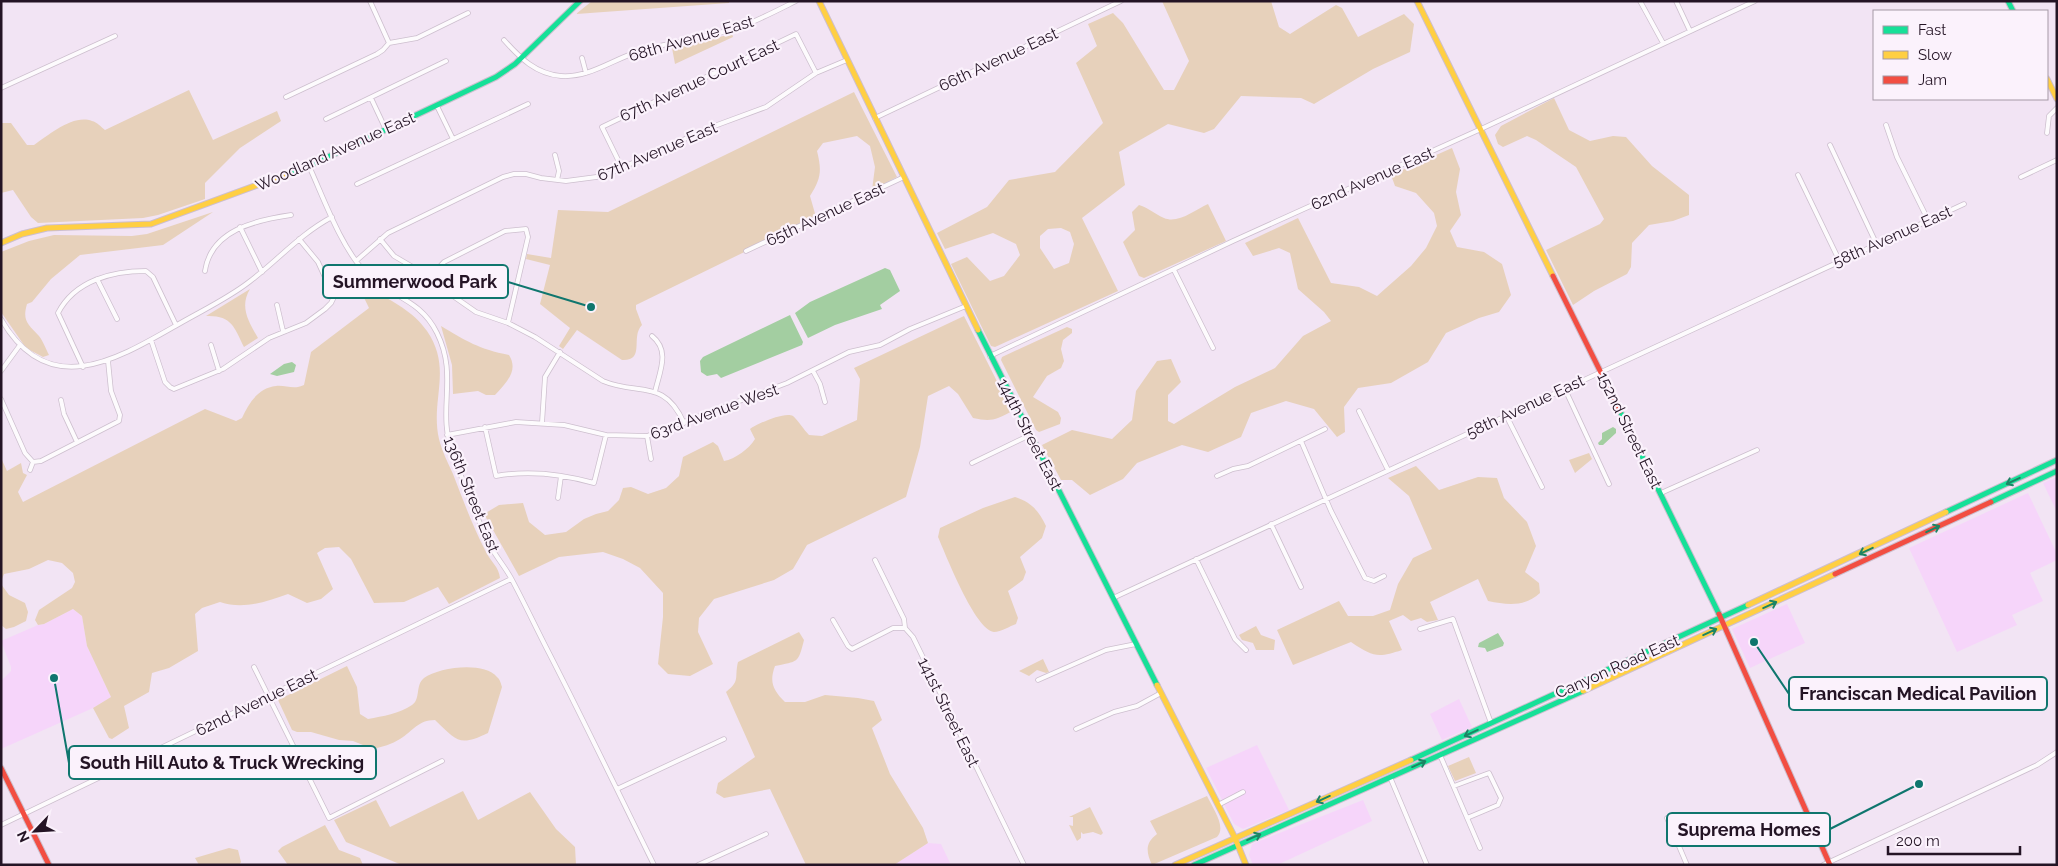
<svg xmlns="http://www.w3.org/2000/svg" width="2058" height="866" font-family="Raleway,sans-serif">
<rect width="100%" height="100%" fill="#f2e4f4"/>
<!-- built -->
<path fill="#f6d5fa" d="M2057,477V512L2043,483Z
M2028,493L2057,554V560L2030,573L2043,601L2012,615L2017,625L1957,652L1909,548Z
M1787,604L1805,643L1750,668L1732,629Z
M73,609L82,616L87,646L111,697L93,708L1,749V681L11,671V667L1,641L38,625L44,624Z
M1459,699L1472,727L1442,740L1430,714Z
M1257,745L1289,810L1243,829L1234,824L1206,768Z
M1363,800L1372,821L1277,865H1253L1249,855L1252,844Z
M928,843L941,844L951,865H894Z"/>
<!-- green -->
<path fill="#e7d1bb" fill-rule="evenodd" d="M592,1H729V3L576,14Z
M1162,1H1271L1279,27L1290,34L1336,5L1342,8L1358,37L1404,14L1414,24L1410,52L1373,69L1314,104L1301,98L1241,96L1214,129L1204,133L1168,124L1119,152L1125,185L1082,218L1118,291L995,347L991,346L951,264L967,257L990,281L1004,276L1020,255L1016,244L993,233L945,249L937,233L987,207L1009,180L1055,172L1103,123L1076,63L1097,46L1088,24L1113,13L1123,23L1164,90H1174L1189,61ZM1061,228L1070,232L1074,244L1069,263L1054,269L1040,248V236L1048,229Z
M732,34L733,37L675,64L672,48Z
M189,90L213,140L277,111L281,121L240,148L205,183V199L158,215L143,218L38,223L31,217L13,190L1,193V123H11L27,145H34C49,135 73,114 92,121C97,122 101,127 105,130Z
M854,92L897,177L872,190L875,167L870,146L857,136L823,143L817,151C822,171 821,179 810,196L816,217L636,305V309L642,325C630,337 646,361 622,360L577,330L563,349L559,346L570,328L540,304L550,265L526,259L527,254L551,258L558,210L608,212Z
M1554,98L1569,130L1590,141L1613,136L1626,137L1652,166L1689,195V215L1673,221L1649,225L1632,243L1631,267L1627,274L1594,291L1573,305L1546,250L1600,224L1604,219L1576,167L1536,140L1527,136L1503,147L1498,144L1495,135L1501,126Z
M1452,148L1460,169L1456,192L1461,215L1450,231L1457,247L1484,252L1502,264L1511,295L1499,312L1479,318L1446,333L1428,362L1391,383L1358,388L1344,407L1345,432L1337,437L1314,409L1286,401L1251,413L1241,437L1208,452L1182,445L1137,463L1123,479L1090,495L1072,480H1061L1042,445L1072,430L1112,439L1132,420L1136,391L1157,361L1171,359L1181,382L1168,395V421L1174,424L1235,387L1275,368L1303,336L1331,321L1324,312L1298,289L1290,253L1279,248L1253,256L1245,243L1298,218L1331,283L1359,287L1377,296L1411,266L1426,248L1437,226L1434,213L1416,193L1395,186L1391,175Z
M1208,204L1226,241L1144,278L1139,276L1123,242L1135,230L1132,212L1139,205C1149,208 1155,214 1164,218C1178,224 1195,210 1208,204Z
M213,212L163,245L80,255L51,279L32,302L27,304C22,321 28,324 39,336C43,341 46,349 49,355L43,357L26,348L1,312V252L29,241L54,235L132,236L147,234Z
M354,277C362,280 366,286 373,290C393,302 413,311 427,331C453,369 430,400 439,439C442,451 448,463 453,474C463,500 473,527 486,552C491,562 499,567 500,578L449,604L438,587L404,602L374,603L351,559L339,547L325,548L317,553L333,589L321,599L307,603L288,594C265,602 243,610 220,602L202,608L195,614L198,651L169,668L152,673L149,692L124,706L129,728L112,739L109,738L93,708L111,697L87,646L82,616L73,609L44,624L38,625L35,620L39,610L72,588L75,582L73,573L62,563L48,560L29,569L4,574L1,582V458L7,471L21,463L23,473L27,475L18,492L23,502L205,409L236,421L242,418C249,403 258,388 276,386C286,385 294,390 304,385L311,352L369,308Z
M250,289C239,307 249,322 258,338L244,347C234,326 231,315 206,316Z
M964,316L1012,411C996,420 991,422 973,418L958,394L949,386L928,396L920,447L906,497L807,545L793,569L774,580L714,599L699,618L698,632L713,664L690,676L668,674L658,664L663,617V593L640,568L623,559L603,552L559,557L519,576L484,514L499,505L523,503L529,522L545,535L566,532L584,519L596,514L608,511L619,500L623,488L631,487L648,494L666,488L679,476L683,457L713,442L718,446L724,461C735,459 749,449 755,439L750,429C757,424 785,411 793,416C796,418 805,431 809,435L822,436L857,420L860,379L854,368Z
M441,326C466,341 479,349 509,355C519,371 506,383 495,395H486L478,391L453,394L452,365Z
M1067,327L1072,329V333L1063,340L1061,349L1064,361L1061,368L1047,376L1033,397L1058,412L1061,418L1060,424L1039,432L1036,430L1001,360L1002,357Z
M1589,453L1592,459L1575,473L1569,460Z
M1416,466L1439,490L1478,477L1497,478L1504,498L1527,522L1536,546L1525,572L1539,583L1540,593C1524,607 1508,605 1488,601L1478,579L1430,602L1438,620L1427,622L1421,618L1411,621L1403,615L1389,621L1402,650C1378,658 1373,657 1351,642L1293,665L1277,630L1339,601L1348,616H1373L1390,610L1398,584L1413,558L1432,549L1409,496L1388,478Z
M1015,497C1031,502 1039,511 1046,526L1042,538L1020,557L1026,572L1023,580L1008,591L1018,618L1016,624C1010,626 1001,632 994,632C975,630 946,555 938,537L940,528L983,508Z
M1,584L9,595L25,603L28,612L26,621L14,627L6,629L1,625Z
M1256,626L1261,635L1275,640L1274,650H1256L1253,643L1242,640L1239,635Z
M799,632L804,640C798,664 798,661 775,666C769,682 773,690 785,702H805L825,695L858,698L874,701L882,720L872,728L890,774L923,828L928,843L894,865H806L770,789L724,798L716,793L718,783L755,757L726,692C741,680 734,678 738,662Z
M1043,659L1049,672L1046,673L1037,670L1029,676L1019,671Z
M347,666L357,687L360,714L368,719C383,716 399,714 412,705C421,699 415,685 424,678C439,667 484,661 497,677C500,679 501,684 502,687L488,733C459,747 457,741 435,720C418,720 413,731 400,739C392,744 382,747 373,749L353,741L339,740L311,732H297L292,730L278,700Z
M1469,757L1476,773L1455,781L1448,766Z
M463,791L478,820L530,792L556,829L575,847L576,865H402L346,842L334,820L376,800L390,827Z
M1207,796C1212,807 1227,827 1217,837L1152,865C1146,852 1145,843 1157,834L1150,821Z
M1090,807L1103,833L1101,835L1093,832L1083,834L1081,832V838L1077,841L1069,825L1073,826V817H1069Z
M325,825L339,850L360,858L363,865H288L278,851L282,847Z
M229,848L238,850L241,862L239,865H199L195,858Z"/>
<!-- water -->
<path fill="#a3cea1" d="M885,268L890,270L900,291L880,305L882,309L835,325L808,338L795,313L810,302Z
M790,315L803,342L802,345L721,378L717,374L707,376L701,372L700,361L703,357Z
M292,362L296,365L294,372L277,376L270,374L284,364Z
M1613,427L1616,429V433L1603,445H1599L1598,443L1602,439V433Z
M1498,633L1504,643L1503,646L1487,652L1485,648L1478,647L1479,643Z"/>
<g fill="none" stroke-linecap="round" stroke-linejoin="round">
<!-- street casing -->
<g stroke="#cdbfce" stroke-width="5.5">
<path id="street" d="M370,1L389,43
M1640,1L1663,43
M1676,1L1690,31
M504,40C520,58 536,74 561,76C590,78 613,59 640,51C673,41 708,38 740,27C759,20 778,10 796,1
M389,43L417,38L468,13
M582,58L586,73
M1,88L115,36
M286,97L377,54L383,50L389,43
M371,98L386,130
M437,106L453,139
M875,118L1121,1
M326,119L446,61
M1886,125L1897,157L1928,220
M2047,133L2049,116L2057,108
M1830,145L1876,243
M555,155L559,171L557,180
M309,166C324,199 341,247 365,272C389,297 420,298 437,333C459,377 436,410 453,455C465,485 476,518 491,547C497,558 505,567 511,578C524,602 536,628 549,653C585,723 619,794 654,865
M622,168L602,127L796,34L816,73
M1798,175L1839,260
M2021,177L2057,160
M357,184L528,104
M240,227L262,272
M380,239L394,256L440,283L453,296L476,312L508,323L535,337L603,381C639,396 664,378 684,423
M746,251L904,177
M356,261L388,233L503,177L514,174H526L541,178L566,181L604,176L709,128L766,107L816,73L847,60
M1174,270L1213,348
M205,271C211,230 256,220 291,215
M430,277L444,262L505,231L526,229L528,237L508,323
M97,279L117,319
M277,305L283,331
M1,319C48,401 116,360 177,325C201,311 227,299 249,282C277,261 300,234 332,217
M652,336C671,351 659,373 655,392
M151,340L165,382L170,387L174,389L223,369L269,338L306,323L325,309L331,303L334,297L318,262L299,239
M211,345L219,371
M990,356L1233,241L1481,129L1755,1
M83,367L58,313C75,280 113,271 146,271L153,277L176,325
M1,371L20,345
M813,371L820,384L825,402
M1564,387L1609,484
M1,399L25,453L33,462
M61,400L64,414L77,442
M1359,411L1388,470
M1506,415L1542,487
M542,423L545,377L560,352
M485,427L496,476C529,470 562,474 594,483L606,435
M447,435L516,422L564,425L606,435L647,436L787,383L849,352L880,345L910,329L966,306
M647,436L651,459
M1301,441L1331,511L1365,578L1374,581L1384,576
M33,462L41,461L119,421L120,415L111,391L108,361
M972,463L1030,435
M30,470L33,462
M1217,476L1233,469L1248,466L1325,429
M1661,493L1757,450
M558,498L561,476
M1271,524L1301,587
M1196,559L1235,639L1246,650
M875,560L904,619L905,628L913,637L1024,865
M1113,598L1964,204
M833,620L848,646L852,649L893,628H905
M1420,629L1453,619L1491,723
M254,667L329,818L442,761
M1038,680L1106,650L1136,644
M1076,729L1114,712L1137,706L1161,693
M1440,755L1480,848
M1390,777L1427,865
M1454,786L1489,773L1501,798L1498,805L1467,818
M617,789L724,739
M1218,805L1243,792
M1667,818L1687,865
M1,825L511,579
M698,865L766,834
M1823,865L2037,765L2057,752"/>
</g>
<!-- fast casing -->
<g stroke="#cdbfce" stroke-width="7">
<path id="fast" d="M2008,1L2013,11
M290,173L309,166L496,77L515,64L580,1
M978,330L1157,685
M1620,411L1719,614
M1991,502L2057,471
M1946,512L2057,460
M1411,760L1748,605
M1194,865L1583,691"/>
</g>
<!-- slow casing -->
<g stroke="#cdbfce" stroke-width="7">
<path id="slow" d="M819,1L978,330
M1417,1L1553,276
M2047,79L2057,99
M1,243L22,234L47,228L151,224L290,173
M1748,605L1946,512
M1157,685L1235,838L1246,865
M1583,691L1835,574
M1175,865L1411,760"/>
</g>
<!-- jam casing -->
<g stroke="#cdbfce" stroke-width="7">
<path id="jam" d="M1553,276L1620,411
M1835,574L1991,502
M1719,614L1830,865
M1,768L49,865"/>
</g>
<!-- street -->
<use href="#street" stroke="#fdfbfd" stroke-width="4"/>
<!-- fast -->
<use href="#fast" stroke="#16e098" stroke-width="5"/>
<!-- slow -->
<use href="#slow" stroke="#ffcf43" stroke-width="5"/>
<!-- jam -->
<use href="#jam" stroke="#f24e42" stroke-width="5"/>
</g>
<!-- one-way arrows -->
<defs><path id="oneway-shaft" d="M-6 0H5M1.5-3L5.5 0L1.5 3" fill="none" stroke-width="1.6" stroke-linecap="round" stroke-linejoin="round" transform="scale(1.25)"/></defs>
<g stroke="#1c8464">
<use href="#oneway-shaft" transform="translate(2013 481) rotate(155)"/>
<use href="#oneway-shaft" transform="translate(1933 529) rotate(-25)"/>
<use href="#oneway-shaft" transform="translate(1866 551) rotate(155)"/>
<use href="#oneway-shaft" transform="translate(1770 605) rotate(-25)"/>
<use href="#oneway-shaft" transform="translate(1710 632) rotate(-25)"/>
<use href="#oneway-shaft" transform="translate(1471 733) rotate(155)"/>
<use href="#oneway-shaft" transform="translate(1419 764) rotate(-24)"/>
<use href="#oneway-shaft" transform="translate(1323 799) rotate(156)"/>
<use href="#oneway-shaft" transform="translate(1254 837) rotate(-24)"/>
</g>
<g text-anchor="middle" stroke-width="4.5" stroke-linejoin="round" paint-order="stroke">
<!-- street labels -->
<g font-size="16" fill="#241425" stroke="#fbf2fc">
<text transform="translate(691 38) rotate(-16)" y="6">68th Avenue East</text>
<text transform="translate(998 59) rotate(-25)" y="6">66th Avenue East</text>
<text transform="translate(699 80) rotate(-25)" y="6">67th Avenue Court East</text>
<text transform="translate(335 151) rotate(-24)" y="6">Woodland Avenue East</text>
<text transform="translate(657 151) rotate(-23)" y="6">67th Avenue East</text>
<text transform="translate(1372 178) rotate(-24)" y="6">62nd Avenue East</text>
<text transform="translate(825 214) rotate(-25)" y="6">65th Avenue East</text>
<text transform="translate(1892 236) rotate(-24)" y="6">58th Avenue East</text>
<text transform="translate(1525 406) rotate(-25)" y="6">58th Avenue East</text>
<text transform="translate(714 411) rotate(-20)" y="6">63rd Avenue West</text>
<text transform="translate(1630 430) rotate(64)" y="6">152nd Street East</text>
<text transform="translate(1030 434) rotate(63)" y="6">144th Street East</text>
<text transform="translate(472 494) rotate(68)" y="6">136th Street East</text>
<text transform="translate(1617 666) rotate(-24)" y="6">Canyon Road East</text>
<text transform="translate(256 702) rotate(-26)" y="6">62nd Avenue East</text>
<text transform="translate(949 712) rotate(64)" y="6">141st Street East</text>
</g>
</g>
<!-- callouts -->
<path fill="none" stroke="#0f766e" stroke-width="2" d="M591 307L508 282M1754 642L1789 694M54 678L69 763M1919 784L1830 829"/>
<g fill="#0f766e" stroke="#fbf2fc" stroke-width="2">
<circle cx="591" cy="307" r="5"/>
<circle cx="1754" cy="642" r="5"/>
<circle cx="54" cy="678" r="5"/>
<circle cx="1919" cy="784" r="5"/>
</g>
<g fill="#fbf2fc" stroke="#0f766e" stroke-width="2">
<rect x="323" y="265" width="185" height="33" rx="5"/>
<rect x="1789" y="677" width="258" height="33" rx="5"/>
<rect x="69" y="746" width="307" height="33" rx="5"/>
<rect x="1667" y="813" width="163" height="33" rx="5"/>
</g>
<g font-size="18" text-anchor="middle" font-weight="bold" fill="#241425">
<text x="415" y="288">Summerwood Park</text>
<text x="1918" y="700">Franciscan Medical Pavilion</text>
<text x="222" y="769">South Hill Auto &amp; Truck Wrecking</text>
<text x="1749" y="836">Suprema Homes</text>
</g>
<!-- border -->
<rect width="2058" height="866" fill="none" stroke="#241425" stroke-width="5"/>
<!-- legend -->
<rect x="1873" y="10" width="175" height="90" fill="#fbf2fc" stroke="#a599a6"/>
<rect x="1883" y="26" width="25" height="8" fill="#16e098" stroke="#a599a6"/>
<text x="1918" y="35" font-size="15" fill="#241425">Fast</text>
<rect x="1883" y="51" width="25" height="8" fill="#ffcf43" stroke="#a599a6"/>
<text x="1918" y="60" font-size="15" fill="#241425">Slow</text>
<rect x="1883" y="76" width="25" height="8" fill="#f24e42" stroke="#a599a6"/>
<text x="1918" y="85" font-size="15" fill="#241425">Jam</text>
<!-- north arrow -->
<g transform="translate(35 831) rotate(245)" stroke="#fbf2fc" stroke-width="4" paint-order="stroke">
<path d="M0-4L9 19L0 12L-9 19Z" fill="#241425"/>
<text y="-8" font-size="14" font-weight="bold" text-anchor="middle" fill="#241425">N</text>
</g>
<!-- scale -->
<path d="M1888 846v8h132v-8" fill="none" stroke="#241425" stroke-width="2.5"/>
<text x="1896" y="846" font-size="15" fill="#241425" stroke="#fbf2fc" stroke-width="4" paint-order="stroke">200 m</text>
</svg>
